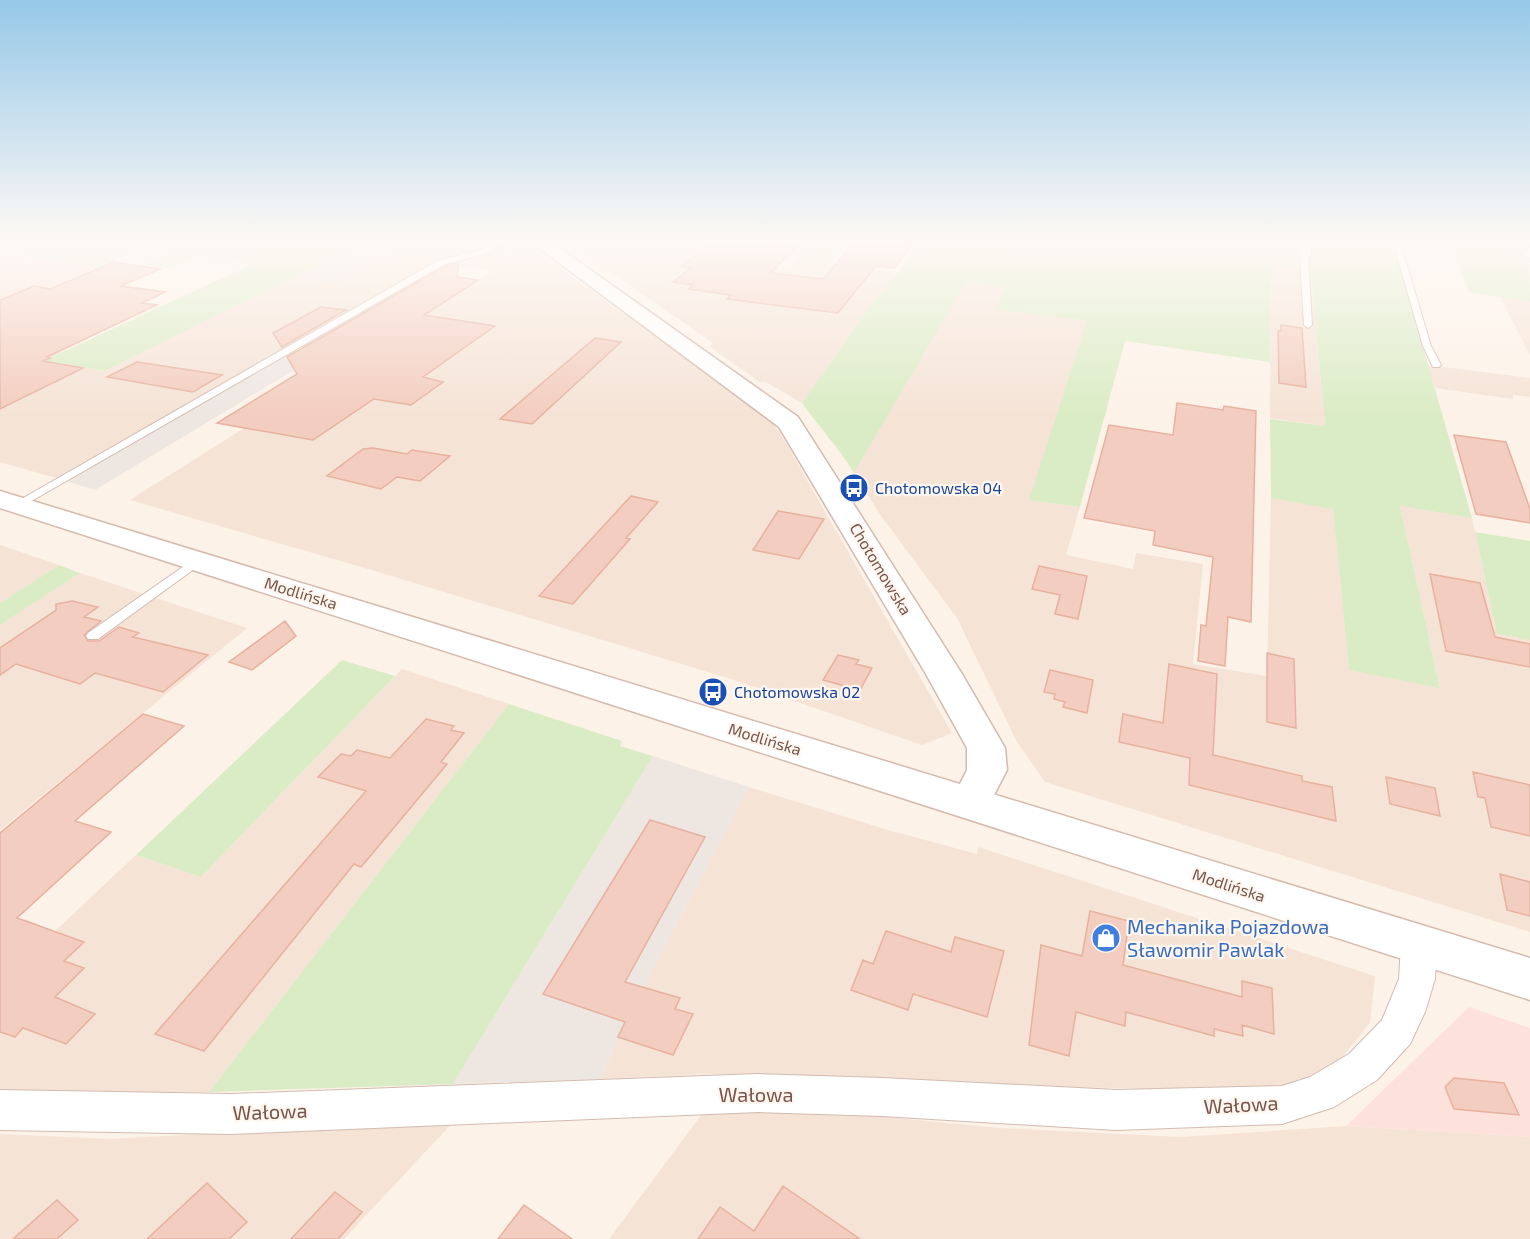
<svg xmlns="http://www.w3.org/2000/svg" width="1530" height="1239" font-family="'Exo 2',sans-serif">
<rect width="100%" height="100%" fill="#fdf2e8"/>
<!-- residential -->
<path fill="#f5e3d6" d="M413,242H524L768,418L780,433L952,733L922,745L731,679L375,571L130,500L493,271L465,267L469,264L440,260L56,478L0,462V339L2,342L60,353L44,360L105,371L294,277L335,283Z
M561,242H643L700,248L691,257L787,268L794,260L898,273L873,302L802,403L766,382H760L710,347L713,343L610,272L604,273Z
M1271,265L1310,269L1325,426L1270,418Z
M966,281L1005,287L997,309L1088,321L1030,500L1080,507L1066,555L1133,569L1136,553L1203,564L1193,664L1267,676L1271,498L1333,508L1349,670L1440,687L1400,506L1472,518L1497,634L1530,640V932L1045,782L1017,742L957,618L881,516L854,473Z
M1500,297L1530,302V356L1524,343Z
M1428,365L1530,378V397L1513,395V399L1435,388Z
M0,545L59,565L0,603Z
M80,573L247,628L0,830V625Z
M402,669L509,704L209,1092L103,1096L0,1092V942L25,919L55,931L136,855L201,877Z
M749,787L888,830L977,854L978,847L1375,976L1370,1023L1326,1077L1266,1091L917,1084L710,1074L600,1079L638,997Z
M831,1109L875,1116L999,1128L1181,1137L1346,1126L1530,1137V1239H609L705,1110Z
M455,1120L344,1239H0V1134L110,1139Z"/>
<!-- commercial -->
<path fill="#fde2dc" d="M22,255L99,267L0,307V263Z
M1469,1007L1530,1028V1137L1346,1126Z"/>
<!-- industrial -->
<path fill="#eee6e1" d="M365,242H413L335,283L294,277Z
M440,260L470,264L95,490L56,478Z
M653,756L749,787L638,997L600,1079L453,1084Z"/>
<!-- green -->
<path fill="#daecc5" d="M58,242H161L99,267L22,255Z
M197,242H365L105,371L43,361L253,264L200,256L173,268L144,264Z
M812,242H849L828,265L794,260Z
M920,242H1133L1194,251L1196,242H1233L1297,250L1298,267L1271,265L1270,362L1125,341L1080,507L1029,500L1087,321L996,309L1005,287L966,282L854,473C839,448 819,427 802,403L873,302L898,273Z
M1308,242H1392L1404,281L1472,518L1400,506L1440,688L1349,670L1333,509L1271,498L1270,419L1325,426Z
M1404,242H1510C1514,247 1521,248 1525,253C1530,263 1530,289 1530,302L1469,292L1453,252L1406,247Z
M1475,532L1530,541V640L1497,634Z
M59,565L80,573L0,625V603Z
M342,660L395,676L201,877L136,855Z
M509,704L622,741L620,746L653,756L453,1084L209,1092Z"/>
<!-- building -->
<path fill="#f3cdbf" stroke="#e7b19f" stroke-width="1.5" d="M712,242H801L771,273L823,279L855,242H915L894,268L876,266L838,313L727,299L731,295L689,289L693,285L673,282L691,268L682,266Z
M114,262L160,269L121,286L165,292L142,303L157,305L47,357L50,358L43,361L83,368L0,409V300L34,286L50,289Z
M459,263L457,277L478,280L424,315L495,326L423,377L443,382L411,405L374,399L313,440L217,423L297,374L287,357L444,267Z
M321,307L346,310L282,347L273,333Z
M1281,325L1302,328L1306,387L1279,383L1278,331H1281Z
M595,338L621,342L532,424L500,419Z
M137,362L222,375L193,392L107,377Z
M1177,403L1223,410L1224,406L1256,411L1251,622L1228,617L1225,666L1198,661L1201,625L1206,626L1213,557L1153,545L1155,531L1084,518L1109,425L1173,435Z
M1454,435L1506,442L1530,509V523L1476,514Z
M373,448L407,454L412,450L450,456L420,481L397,477L381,489L327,476L363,449Z
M631,496L658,502L626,538L630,539L573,604L539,596Z
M778,511L824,519L799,559L753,550Z
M1039,566L1087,576L1078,619L1055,614L1060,595L1032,589Z
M1430,574L1480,583L1495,637L1530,644V667L1446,651Z
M72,601L98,607L84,617L101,621L84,635L88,641H99L119,627L139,633L133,637L208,655L163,692L95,673L80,684L16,664L0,675V648L56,610V604Z
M285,621L296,636L252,670L229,662Z
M1267,653L1294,659L1296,728L1267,722Z
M838,655L859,660L856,664L872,668L860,690L823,680Z
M1169,664L1217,674L1213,755L1302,776V781L1332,787L1336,821L1189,785L1190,758L1119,742L1123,714L1163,723Z
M1050,670L1093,680L1087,713L1063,707L1065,702L1054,699L1055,694L1044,692Z
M143,714L184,726L75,821L111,832L17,918L84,942L64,961L84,968L55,997L95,1014L66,1044L23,1028L15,1037L0,1032V833Z
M426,719L454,726L451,730L464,733L441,762L447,764L361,867L354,864L204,1051L155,1034L366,791L318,777L341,754L351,756L357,750L390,758Z
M1473,772L1530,785V836L1491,827L1485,798L1478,797Z
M1386,777L1435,788L1440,816L1390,804Z
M650,820L705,837L625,982L680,998L675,1009L693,1014L673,1055L618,1037L625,1022L543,994Z
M1500,874L1530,882V916L1507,910Z
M1090,911L1129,921L1123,965L1242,997V981L1272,988L1274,1034L1242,1025L1243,1036L1214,1029V1036L1126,1012L1125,1026L1076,1012L1069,1056L1029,1045L1041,945L1082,956Z
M886,931L951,952L955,937L1004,951L987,1017L913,994L908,1010L851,990L863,960L873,964Z
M1454,1078L1504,1083L1519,1115L1454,1109L1445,1087Z
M207,1183L247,1222L229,1239H147Z
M783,1186L860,1239H698L720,1207L754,1231Z
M335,1192L362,1212L338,1239H291Z
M57,1200L78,1220L57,1239H13Z
M524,1205L572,1239H498Z"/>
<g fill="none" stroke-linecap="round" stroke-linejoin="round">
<!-- service casing -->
<g stroke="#d2bbb0" stroke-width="2">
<path id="service" d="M494,242H502L488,253L443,265L21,507L17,508L11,505L437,261L482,249Z
M1393,242H1400L1431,346L1441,365L1439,367H1433L1423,346Z
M1304,253L1308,255L1312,325L1308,328L1304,325L1300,255Z
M197,557L203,561L201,564L98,639H88L86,636L88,633Z"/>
</g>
<!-- minor casing -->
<g stroke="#d2bbb0" stroke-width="2">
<path id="minor" d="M1296,242H1310L1311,255L1309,258H1299Z
M1530,247V258L1525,257L1522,251Z
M1419,930L1432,934L1437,945L1435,979L1425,1012L1410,1044L1377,1080L1334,1107L1282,1124L1116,1130L882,1116L758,1112L231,1134L0,1130V1090L231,1094L758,1074L882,1078L1116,1090L1282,1086L1310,1077L1349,1054L1382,1020L1399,979L1401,945L1406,934Z"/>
</g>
<!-- tertiary casing -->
<g stroke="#d2bbb0" stroke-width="3">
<path id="tertiary" d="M531,242H551L798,417L962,674L1005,748L1007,770L985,812L971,817L957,812L951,802L967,770V748L926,674L779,427Z"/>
</g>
<!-- secondary casing -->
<g stroke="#d5baad" stroke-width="3">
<path id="secondary" d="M0,491L1530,958V1000L0,508Z"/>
</g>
<!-- service -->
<use href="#service" fill="#fff" fill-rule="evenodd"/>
<!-- minor -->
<use href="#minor" fill="#fff" fill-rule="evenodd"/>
<!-- tertiary -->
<use href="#tertiary" fill="#fff" fill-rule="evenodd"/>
<!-- secondary -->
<use href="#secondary" fill="#fff" fill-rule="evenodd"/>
</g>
<!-- sky -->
<linearGradient id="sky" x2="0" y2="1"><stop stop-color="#96c8e8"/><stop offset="0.58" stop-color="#fef9f5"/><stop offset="1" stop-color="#fef9f5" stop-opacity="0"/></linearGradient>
<rect width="1530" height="415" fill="url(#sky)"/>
<!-- icons -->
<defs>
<g id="bus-disc" transform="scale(1.5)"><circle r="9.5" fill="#1a4fb4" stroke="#fff7ef"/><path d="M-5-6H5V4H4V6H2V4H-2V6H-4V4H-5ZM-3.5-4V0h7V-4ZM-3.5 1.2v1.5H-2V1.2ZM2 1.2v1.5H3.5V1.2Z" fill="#fff"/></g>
<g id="shop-disc" transform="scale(1.5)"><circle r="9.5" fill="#3f7fe0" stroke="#fff7ef"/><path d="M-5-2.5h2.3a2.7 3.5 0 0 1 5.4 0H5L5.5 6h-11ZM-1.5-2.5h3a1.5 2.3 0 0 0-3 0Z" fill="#fff"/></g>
</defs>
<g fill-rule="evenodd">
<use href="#bus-disc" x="854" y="488"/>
<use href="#bus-disc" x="713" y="692"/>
<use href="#shop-disc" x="1106" y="938"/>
</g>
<g text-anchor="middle" stroke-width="4.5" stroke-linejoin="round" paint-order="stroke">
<!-- transit labels -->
<g font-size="16" fill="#164399" stroke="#fff7ef" text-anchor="start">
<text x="875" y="494">Chotomowska 04</text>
<text x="734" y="698">Chotomowska 02</text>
</g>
<!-- street labels -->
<g font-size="16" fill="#78554b" stroke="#fff7ef">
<text transform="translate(881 569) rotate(59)" y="6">Chotomowska</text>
<text transform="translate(301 593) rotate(17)" y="6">Modlińska</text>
<text transform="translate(765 739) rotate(17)" y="6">Modlińska</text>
<text transform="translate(1229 885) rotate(18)" y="6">Modlińska</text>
</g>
<!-- near-shop labels -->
<g font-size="20" fill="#366cbe" stroke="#fff7ef" text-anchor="start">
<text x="1127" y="934">Mechanika Pojazdowa<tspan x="1127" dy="23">Sławomir Pawlak</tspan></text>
</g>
<!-- near-street labels -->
<g font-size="20" fill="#78554b" stroke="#fff7ef">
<text x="756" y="1102">Wałowa</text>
<text transform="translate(1241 1105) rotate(-3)" y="7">Wałowa</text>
<text transform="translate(270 1112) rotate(-2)" y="7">Wałowa</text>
</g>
</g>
</svg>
